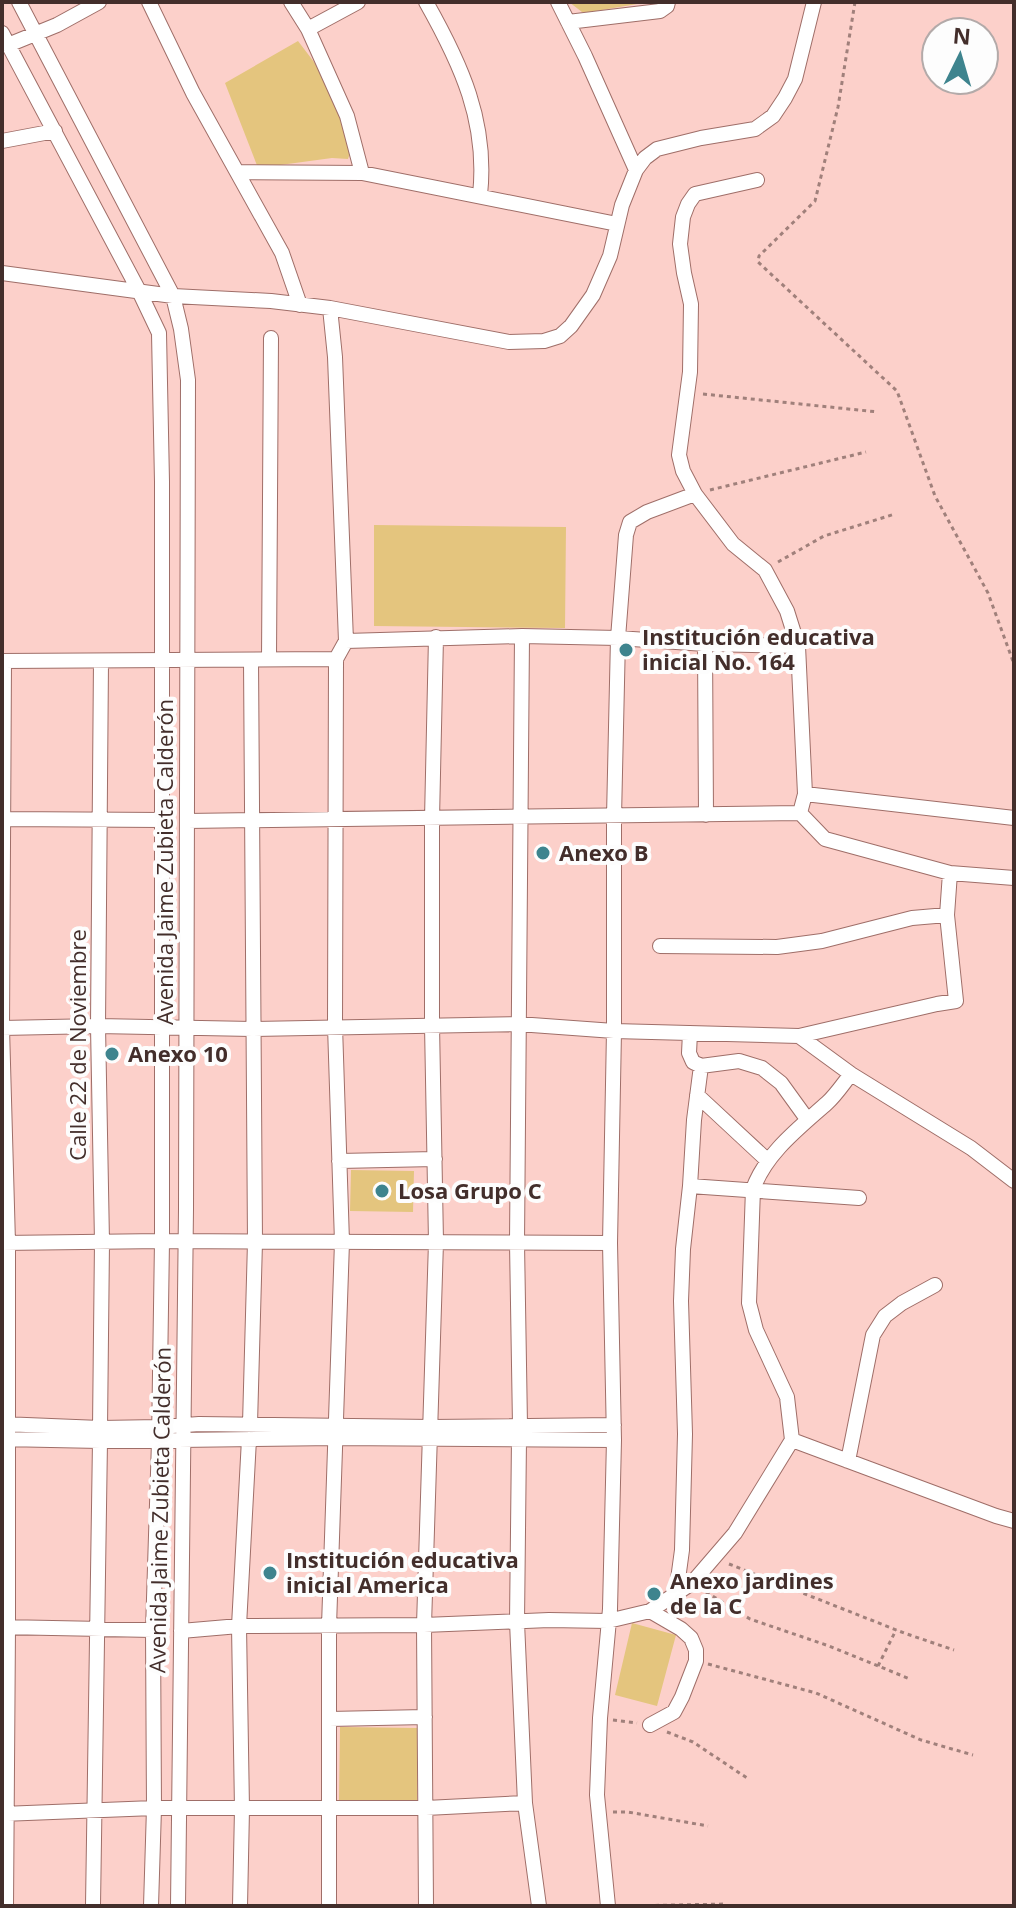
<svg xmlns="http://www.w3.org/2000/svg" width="1016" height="1908" font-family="'Open Sans',sans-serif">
<rect width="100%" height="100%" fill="#fcd0ca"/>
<!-- green -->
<path fill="#e4c57e" d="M569,2H649L590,12H582Z
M298,41L314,62L336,103L350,153L348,159L332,158L258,168L225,83Z
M374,525L566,527L565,628L374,626Z
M351,1170L414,1171L413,1212L350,1211Z
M632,1623L676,1635L657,1706L615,1695Z
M340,1727L418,1728L417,1801L339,1802Z"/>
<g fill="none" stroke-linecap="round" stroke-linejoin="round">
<!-- minor casing -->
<g stroke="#9f6e68" stroke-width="16">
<path id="minor" d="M19,2L173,296L181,329L188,380L186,1209L178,1906
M149,2L193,93L282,253L300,305
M291,2L308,29L347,116L362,173
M426,2C461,64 488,122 480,195
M558,2L585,56L636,170
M568,22L660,11L667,6L668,2
M308,29L358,2
M2,33L139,291L159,333L162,482V1241L159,1441L153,1630L154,1808L151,1906
M8,45L57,25L99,2
M2,141L55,131
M237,172L362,173L617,224
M757,180L695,194L688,204L683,217L680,244L684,273L691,304L690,372L679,455L683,471L695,494L733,544L765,570L787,611L798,646L805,794L800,813
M2,273L173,296L271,301L330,308L509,342L544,341L560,336L571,326L593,295L610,256L622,205L636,170L645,158L657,149L701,138L755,129L773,116L785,98L795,79L814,2
M330,308L335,357L346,641
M705,644L706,815
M269,659L271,338
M2,661L336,659
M4,661L2,1028L8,1243V1627L6,1906
M805,794L1014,818
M2,819L162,820
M187,821L800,813L825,839L950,873L1014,878
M660,946L777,947L822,941L912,918L947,915
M2,1028L98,1026L252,1029L518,1024L614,1031L799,1036L851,1074L971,1148L1014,1181
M690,1033L689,1053L693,1062L701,1066L739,1061L762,1068L781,1083L807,1119
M799,1036L937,1004L956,1001L947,915L950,873
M697,1095L768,1161
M339,1161L435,1159
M690,1186L859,1198
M2,1243L162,1241L610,1243
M2,1424L100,1428L159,1427L199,1424L431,1427L614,1425
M250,1424L255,1242L251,660
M520,1425L517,1243L522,636
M100,1428L102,1242L98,1026L101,661
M2,1439L100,1441L336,1438L614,1440
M519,1439L517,1622L525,1803L539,1906
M792,1440L996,1516L1014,1521
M848,1461L873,1335L885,1316L902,1303L935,1285
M676,1594L682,1550L685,1434L681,1301L683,1249L690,1186L694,1120L701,1066
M650,1611L681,1629L691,1638L696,1650V1661L682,1697L674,1712L650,1725
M2,1627L153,1630
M181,1631L239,1626L424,1625L549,1620L608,1621L650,1611L692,1583L735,1533L792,1440L787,1397L756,1330L749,1303L753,1189C766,1153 799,1128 827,1103C836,1095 843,1084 851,1074
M329,1719L425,1717
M2,1814L154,1808H426L525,1803
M93,1906L100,1441
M240,1906L242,1809L239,1626L249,1439
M329,1906V1626L342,1242L335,1026L336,659L346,641L522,636L618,638L705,644L798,646
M426,1906L424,1625L436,1242L432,1025V819L436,637
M608,1906L597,1795L600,1718L610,1609L614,1440L610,1243L614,1031V817L618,638L626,535L630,522L647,512L695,494"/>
</g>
<!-- path -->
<path stroke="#a0807b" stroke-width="3" stroke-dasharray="4 4" stroke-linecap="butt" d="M855,2L838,107L815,201L759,256L758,262L897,391L935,496L988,593L1014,664
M703,394L878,412
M710,490L866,452
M778,562L824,536L895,514
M729,1564L904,1633L954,1650
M706,1592L750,1619L829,1646L910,1679
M708,1664L816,1693L921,1740L973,1755
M878,1666L896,1630
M613,1720L637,1723
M667,1732L693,1742L747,1778
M613,1812H628L708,1826
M623,1906L727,1904"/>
<!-- minor -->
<use href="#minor" stroke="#fff" stroke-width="14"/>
</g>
<!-- markers -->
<g fill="#3e848e" stroke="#fdfdfd" stroke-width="3">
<circle cx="626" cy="650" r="8"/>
<circle cx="543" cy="853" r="8"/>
<circle cx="112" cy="1054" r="8"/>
<circle cx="382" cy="1191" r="8"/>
<circle cx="270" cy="1573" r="8"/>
<circle cx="654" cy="1594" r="8"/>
</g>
<g text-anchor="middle" stroke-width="8" stroke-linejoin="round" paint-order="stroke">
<!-- poi labels -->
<g font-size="22" font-weight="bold" fill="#432e2b" stroke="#fdfdfd" text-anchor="start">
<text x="642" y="645">Institución educativa<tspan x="642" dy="25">inicial No. 164</tspan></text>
<text x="559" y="861">Anexo B</text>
<text x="128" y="1062">Anexo 10</text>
<text x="398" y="1199">Losa Grupo C</text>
<text x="286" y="1568">Institución educativa<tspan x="286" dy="25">inicial America</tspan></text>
<text x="670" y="1589">Anexo jardines<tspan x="670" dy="25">de la C</tspan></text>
</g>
<!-- street labels -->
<g font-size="22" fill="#432e2b" stroke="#fdfdfd">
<text transform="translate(165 862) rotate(-90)" y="8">Avenida Jaime Zubieta Calderón</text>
<text transform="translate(78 1045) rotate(-90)" y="8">Calle 22 de Noviembre</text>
<text transform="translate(160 1510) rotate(-89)" y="8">Avenida Jaime Zubieta Calderón</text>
</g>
</g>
<!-- border -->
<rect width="1016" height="1908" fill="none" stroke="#432e2b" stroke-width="8"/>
<!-- north arrow -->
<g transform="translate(960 56) rotate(5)"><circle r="38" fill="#fdfdfd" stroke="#b3aaa9" stroke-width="2"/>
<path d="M0-6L14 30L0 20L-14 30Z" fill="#3e848e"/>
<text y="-12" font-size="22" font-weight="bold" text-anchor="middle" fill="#432e2b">N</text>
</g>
</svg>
